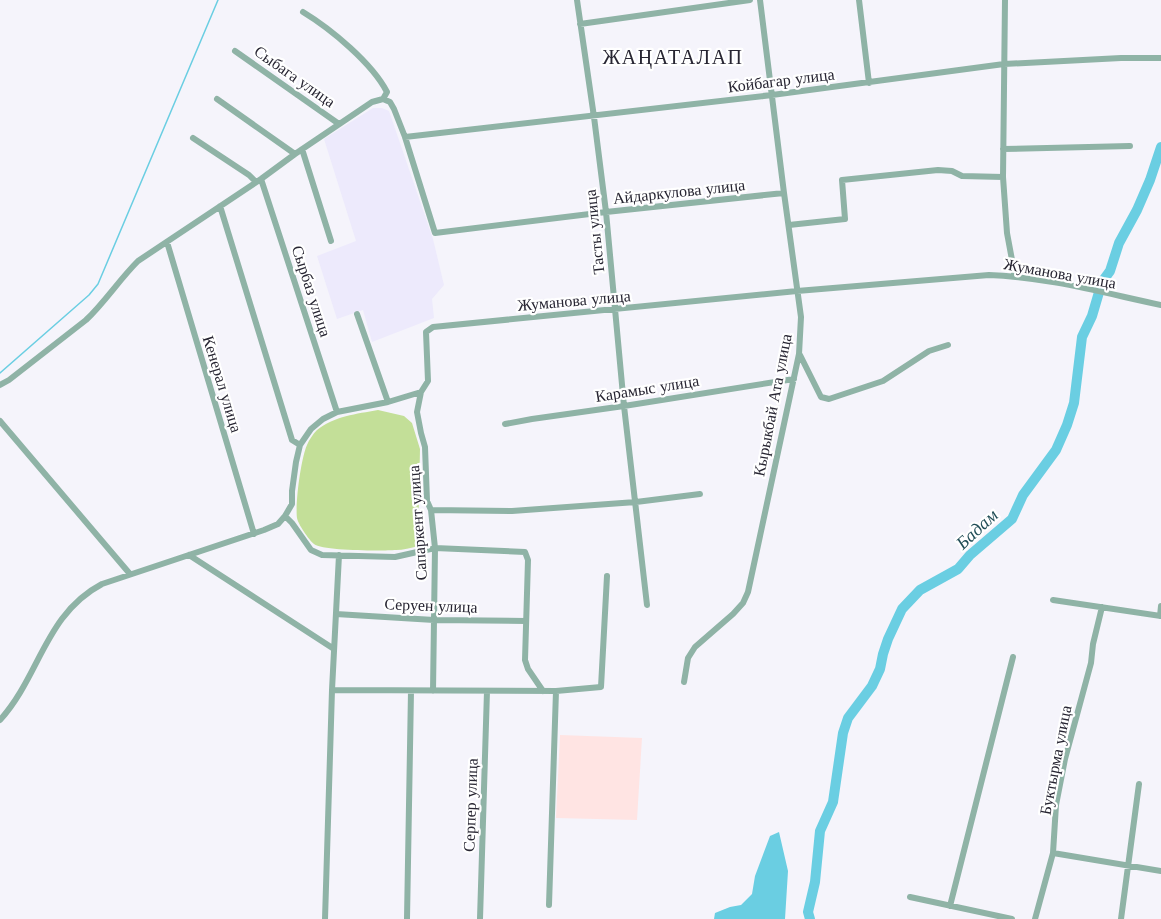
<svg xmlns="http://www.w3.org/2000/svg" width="1161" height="919" font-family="'Libre Baskerville',serif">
<rect width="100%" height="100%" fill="#f5f4fb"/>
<!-- built -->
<path fill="#edeafc" d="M373,108H382L389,111L433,239L444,285L432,299L434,318L372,342L363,310L337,319L317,256L356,241L324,139Z"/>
<!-- industrial -->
<path fill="#ffe4e3" d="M560,735L642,738L637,820L556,818Z"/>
<!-- green -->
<path fill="#c3df98" d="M378,410L404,416L412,423L420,449L418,546C411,548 403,550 396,550C382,551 323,551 314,544C309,540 298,524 297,518C295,504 301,458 307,445C309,440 313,434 317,430C335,416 356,414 378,410Z"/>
<!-- water -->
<path fill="#6acee2" d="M779,832L788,871L785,919H714L715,913L730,907L741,905L752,894L755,876L770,836Z"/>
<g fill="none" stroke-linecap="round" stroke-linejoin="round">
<!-- stream -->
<path stroke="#6acee2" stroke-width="1.5" d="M0,373L89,295L98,284L218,0"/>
<!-- river -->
<path stroke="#6acee2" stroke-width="10" d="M810,919L808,912L815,882L820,831L833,802L843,733L848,718L872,686L880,669L883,654L888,639L902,609L920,590L958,569L970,555L1012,519L1023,495L1056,450L1067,425L1074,403L1082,337L1092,316L1102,282L1110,271L1119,243L1137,210L1150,180L1161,147"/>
<!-- street -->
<path stroke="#8fb3a6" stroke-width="6" d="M577,0L594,117L606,212L624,406L647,605
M859,0L869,83
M1005,0L1003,177L1007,233L1015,276
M303,12C331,29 372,63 387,92L383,99L390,102L394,109L405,137L435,233L606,212L784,193
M580,24L750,0
M235,51L339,124
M217,99L295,154
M405,137L772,95L1004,64L1121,58H1161
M193,138L249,175L256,182
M302,149L331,241
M1003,149L1130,146
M261,179L337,412
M220,206L292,440L300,445
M789,225L845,219L842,180L938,170L952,171L962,176L1003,177
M167,242L254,534
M357,314L388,402
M800,355L821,397L829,399L883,381L929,351L948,345
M0,385L9,380L86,320C105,302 119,280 138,261L261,179L295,154L372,102L383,99
M421,392L417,412L421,433L425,447L427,501L431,510L435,548L433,691
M0,421L130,574
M505,424L532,419L624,406L794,379
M431,510L512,511L636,502L700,494
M285,516L292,523L311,550L322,555L395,557L435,548L525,552L528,560L525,660L528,669L543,691
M189,555L334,649
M1053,600L1161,616
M336,614L434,620L526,621
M1160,616L1161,606
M684,682L688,658L695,647L733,614L743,603L748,592L799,354L801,317L784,193L760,0
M332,690L556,691L601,687L607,576
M0,720C40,676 45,614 102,584L264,530L278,524L285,516L292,504V491L296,462L300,445L311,429L323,419L337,412L388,402L421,392L428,381L426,332L433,327L797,291L989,275C1047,277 1104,293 1161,305
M1053,853L1161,871
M910,897L1012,919
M549,905L556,691
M950,906L1013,657
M325,919L332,690L339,555
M407,919L411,691
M480,919L487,691
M1035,919L1053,853L1056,805L1065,759L1091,663L1093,644L1102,607
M1121,919L1139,784"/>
</g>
<g text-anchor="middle" stroke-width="4.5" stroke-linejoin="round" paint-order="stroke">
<!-- street labels -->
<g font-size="16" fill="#272532" stroke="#fff">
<text transform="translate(295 76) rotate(35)" y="6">Сыбага улица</text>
<text transform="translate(781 80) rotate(-7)" y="6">Койбагар улица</text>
<text transform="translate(679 191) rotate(-6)" y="6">Айдаркулова улица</text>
<text transform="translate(594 232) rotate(-96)" y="6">Тасты улица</text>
<text transform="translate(1060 273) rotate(10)" y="6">Жуманова улица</text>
<text transform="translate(312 291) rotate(72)" y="6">Сырбаз улица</text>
<text transform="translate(574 300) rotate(-5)" y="6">Жуманова улица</text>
<text transform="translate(223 384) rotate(73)" y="6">Кенерал улица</text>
<text transform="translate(647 388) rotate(-9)" y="6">Карамыс улица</text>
<text transform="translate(772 405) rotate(-79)" y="6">Кырыкбай Ата улица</text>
<text transform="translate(417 523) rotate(-94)" y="6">Сапаркент улица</text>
<text transform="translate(431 605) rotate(2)" y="6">Серуен улица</text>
<text transform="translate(1055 760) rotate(-79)" y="6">Буктырма улица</text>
<text transform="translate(470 805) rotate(-88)" y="6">Серпер улица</text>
</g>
<!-- water labels -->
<g font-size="18" font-style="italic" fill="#214e57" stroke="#fff">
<text transform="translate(977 529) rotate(-43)" y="6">Бадам</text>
</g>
<!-- quarter labels -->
<g font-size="20" letter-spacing="1.5" fill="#272532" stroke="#fff">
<text x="673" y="64">ЖАҢАТАЛАП</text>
</g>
</g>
</svg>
